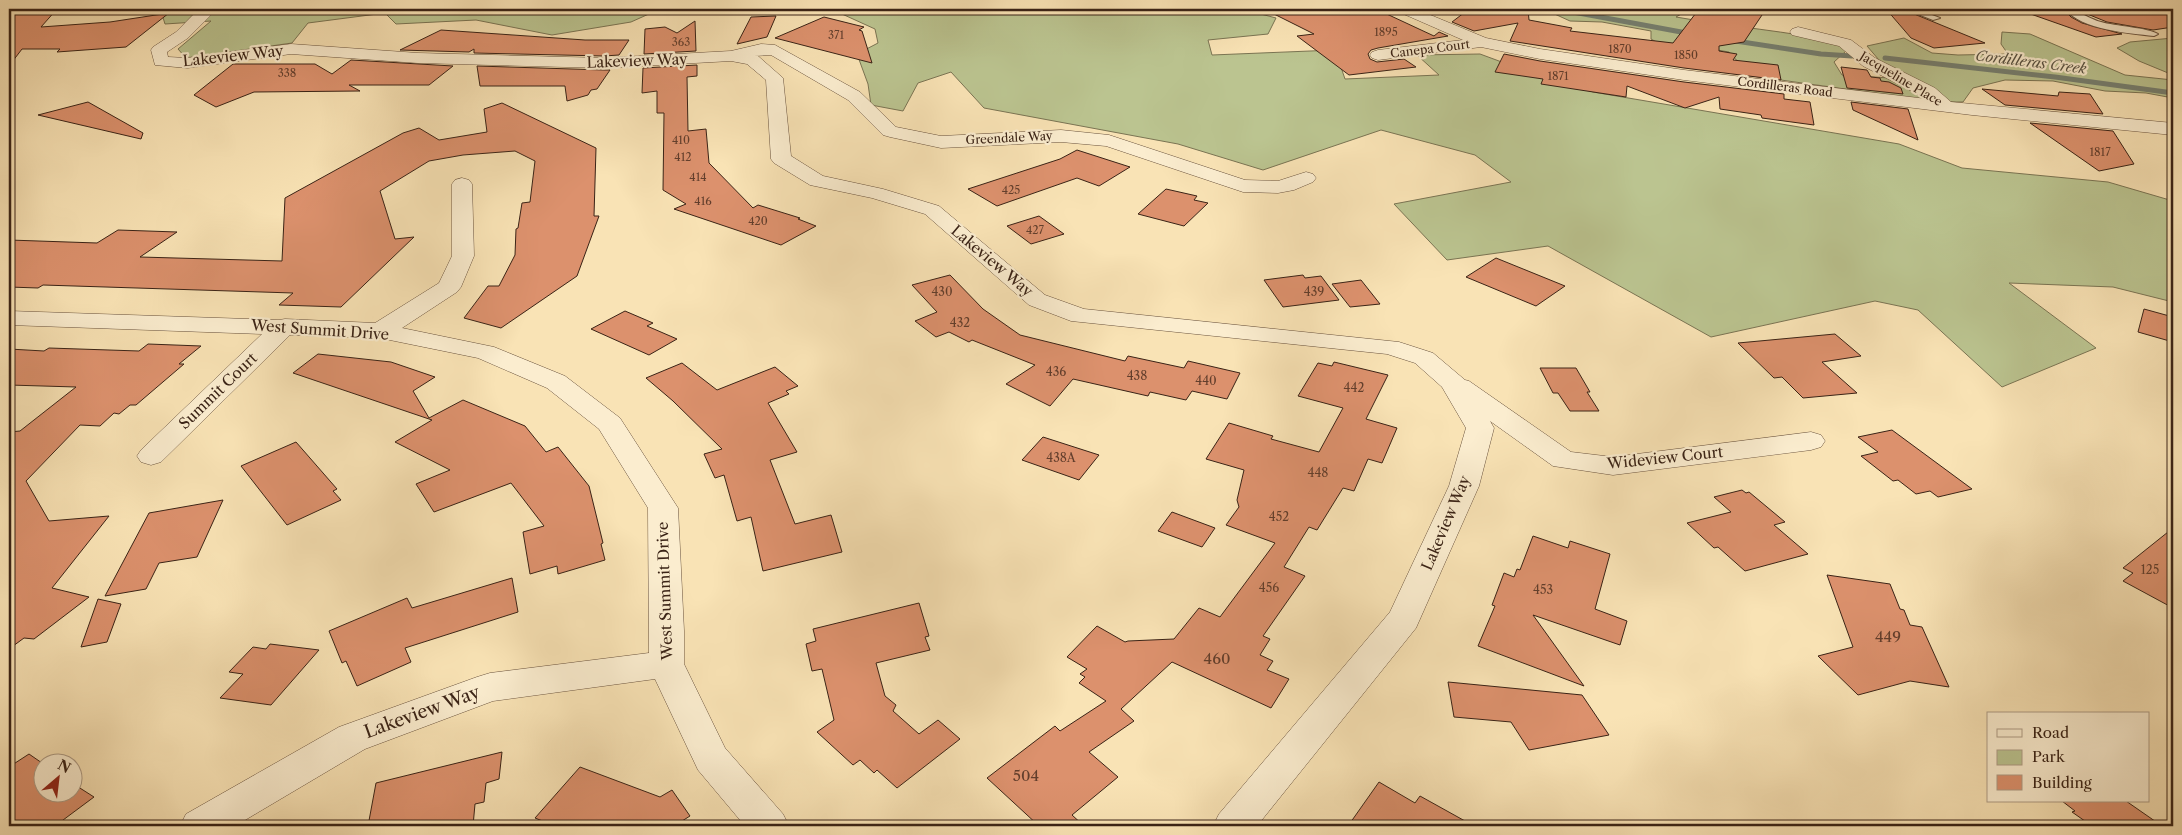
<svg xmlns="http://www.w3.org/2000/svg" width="2182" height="835" font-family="'Libre Caslon Text',serif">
<rect width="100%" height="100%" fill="#f9e3b5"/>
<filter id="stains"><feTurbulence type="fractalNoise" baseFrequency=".004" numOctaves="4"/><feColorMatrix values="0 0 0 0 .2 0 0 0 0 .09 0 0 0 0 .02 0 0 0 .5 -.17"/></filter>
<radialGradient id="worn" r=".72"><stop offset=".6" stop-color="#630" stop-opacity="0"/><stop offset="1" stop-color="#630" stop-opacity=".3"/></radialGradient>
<!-- green -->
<path fill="#bbc490" stroke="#7a7453" d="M180,9H762L746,11L660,9L631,22L552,35L476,20L396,24L385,13L308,23L292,43L186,58L178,49L211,21L165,24L161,11Z
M797,9H1242L1276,18L1268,34L1208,40L1212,55L1335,50L1345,79L1439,75L1417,55L1480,54L1518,68L1593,92L1899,144L1962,168L2108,182L2173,201V302L2113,287L2009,283L2096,348L2002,387L1918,310L1875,301L1711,337L1548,246L1447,260L1394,204L1511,182L1475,155L1381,130L1263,170L1178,144L984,108L951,72L918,83L903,111L871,105L868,84L857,54L878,43L875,29L842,14Z
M1520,9H1712V15L1683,13L1676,17C1732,27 1788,31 1843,43L1846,51L1834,62L1842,75L1906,79L1885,67L1867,46L1904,38L1932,53L1958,55L2008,54L2001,44L2002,32L2030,34L2125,75L2173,80V98L2146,93L2105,91L2053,81L2005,80L1973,88L1963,102H1920L1888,95L1745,75L1741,65L1729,52L1682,44L1662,45L1651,39V31L1602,22L1570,21L1548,11Z
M2173,38V75L2139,61L2117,48L2130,42Z"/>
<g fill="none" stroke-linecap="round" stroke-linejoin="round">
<!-- stream -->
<path stroke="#768071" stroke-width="5" d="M1557,9L1692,34
M1729,40L1821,54L1852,56
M1885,58L2055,77L2173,93"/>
</g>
<!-- building -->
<path fill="#dc916d" stroke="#3a2316" d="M9,9H57L41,27L110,22L169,13L126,47L57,52L60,49H22L9,66Z
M1264,9H1376L1434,36L1439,32L1448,36L1378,48L1371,50L1368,54L1370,59L1377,62L1404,59L1416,67L1349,75L1297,36L1314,34Z
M1469,9H1528L1529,20L1572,28L1570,31L1673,43L1699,9H1766L1744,42L1719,46V51L1737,54L1733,60L1778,65L1781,80L1684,68L1510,41L1518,23L1474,31L1452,22Z
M1886,9H1902L1985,43L1934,48L1911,38Z
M2025,9H2063L2071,17L2082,23L2122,34L2096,37L2025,12Z
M2075,9H2173V27L2153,30L2107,22Z
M776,16L767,37L737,44L751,17Z
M824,17L864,27L859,30L862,31L872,63L775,38Z
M695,21L696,51L644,54L645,29L665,27L677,33Z
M441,30L585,40H629L619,55L604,56L474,53V49L469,52L400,50Z
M1504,54L1540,61L1684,82L1784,94V99L1810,102L1814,125L1762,118L1761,115L1720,109L1719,97L1685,108L1627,86L1626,97L1541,84L1543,79L1495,72Z
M351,60L453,66L429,85H349L360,91L254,92L216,107L194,95L233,64H315L332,74Z
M697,65V76L687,77L688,131L706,129L709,163L753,208L758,205L800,218L798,219L816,226L781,245L674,209L686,204L663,190L664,113H657V91L642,93L643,68Z
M477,66L604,70H610L597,89L591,90L588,95L567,101L565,86H480Z
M1841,67L1867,70L1871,77L1880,78L1881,81L1889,82L1901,88L1903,94L1847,88Z
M1982,89L2058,96L2059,92L2090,94L2103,114L2005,105Z
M88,102L143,133L141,139L38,115Z
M1851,102L1908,109L1918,140L1853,110Z
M502,103L596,148L594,216H599L577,276L501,328L464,318L488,286H499L515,255L516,229L518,228L522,203L530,202L535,161L515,151L463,155L429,161L380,191L395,239L414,237L341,307L279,305L293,293L43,285L38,288L9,287V240L97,243L118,230L177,232L140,257L282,261L285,198L403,133L419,128L439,140L487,132L484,109Z
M2030,123L2113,131L2134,164L2099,171Z
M1077,150L1130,167L1099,186L1077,178L997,206L968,189L1060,159Z
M1166,189L1197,196L1194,200L1208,203L1184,226L1138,214Z
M1039,216L1064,234L1031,244L1007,226Z
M1496,258L1565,286L1536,306L1466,277Z
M950,275L983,309L1020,335L1125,361L1128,356L1184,368L1188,361L1240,373L1227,399L1192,391L1186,400L1150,392L1148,396L1073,379L1050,406L1006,384L1035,365L972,340L969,342L949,332L936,337L915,321L937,312L912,285Z
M1303,275L1305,278L1321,276L1339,300L1283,307L1264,280Z
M1361,280L1380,304L1350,307L1332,284Z
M2144,309L2173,317V342L2138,332Z
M625,311L653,323L647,326L677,339L649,355L591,329Z
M1835,334L1861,356L1822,362L1857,393L1803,398L1782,377L1774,378L1738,343Z
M148,344L201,346L179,364H184L136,405H130L119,414L114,413L100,426L80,425L26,481L49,521L109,516L52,588L89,597L34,639L24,638L9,649V432L20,431L76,387L9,385V349L44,351L49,348L139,351Z
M318,354L391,362L435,377L413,391L429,418L463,400L525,426L546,452L558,447L589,486L603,543L601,544L605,560L558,574L557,566L530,574L523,532L544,526L511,483L434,512L416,484L450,470L395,442L432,420L293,373Z
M1334,362L1388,375L1366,419L1397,428L1382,463L1368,459L1354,491L1343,488L1317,530L1309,527L1284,567L1305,576L1263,636L1270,639L1260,655L1273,661L1267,670L1289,679L1271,708L1172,662L1121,709L1134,721L1089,752L1118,777L1072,815L1084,826H1039L987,778L1055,726L1060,731L1106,701L1079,683L1085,677L1080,674L1087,669L1067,657L1097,626L1125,642L1128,641L1174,639L1199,608L1220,617L1275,543L1226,525L1239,507L1237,500L1244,470L1206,459L1229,423L1273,436L1271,439L1319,452L1343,408L1298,396L1318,363L1332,366Z
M682,363L717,390L775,367L798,386L786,391L789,394L768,403L797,452L770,460L795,524L831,515L842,552L763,571L751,517L737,521L724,475L715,478L704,454L722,449L673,401L646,378Z
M1540,368H1576L1590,392H1587L1599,411H1570L1558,393H1553Z
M1892,430L1972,489L1938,497L1930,491L1916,494L1898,480L1893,481L1861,456L1878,452L1858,437Z
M1043,437L1099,455L1079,480L1022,460Z
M296,442L337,489L333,491L341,500L287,525L241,466Z
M1742,490L1746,493L1749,492L1785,522L1774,525L1808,554L1745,571L1718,547L1714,548L1687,523L1731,512L1714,497Z
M223,500L197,557L159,563L146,589L105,596L149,513Z
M1172,512L1215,528L1202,547L1158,531Z
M2173,528V608L2123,581L2133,573L2123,568Z
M1533,536L1568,548L1570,541L1610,554L1595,609L1627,621L1620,645L1533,615L1584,686L1478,646L1495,606L1492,605L1504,573L1514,577L1517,569L1520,570Z
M1827,575L1890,584L1900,609L1904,610L1910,625L1922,627L1949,687L1910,681L1858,695L1818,656L1853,647Z
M512,578L518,612L405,648L411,662L357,686L346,661L342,663L329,631L407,598L412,608Z
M98,599L121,604L107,642L81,647Z
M919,603L929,636L925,637L930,650L876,663L885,696L896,705L893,711L919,734L938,720L960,739L897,788L877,770L874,773L860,760L853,765L817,732L834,720L822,669L812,671L806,644L816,641L813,629Z
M270,644L319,650L271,705L220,698L243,674L229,672L253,647L266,649Z
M1448,682L1582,695L1609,735L1529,750L1511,722L1454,717Z
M502,752L499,779L486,783L484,802L475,804L473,826H368L376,783Z
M29,754L42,763V792H72V783L94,797L55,826H9V767Z
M580,767L660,797L672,790L690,816L674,826H555L535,818Z
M1379,782L1415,803L1420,796L1474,826H1348Z
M2062,801H2126L2162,826H2092L2072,812L2075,811Z"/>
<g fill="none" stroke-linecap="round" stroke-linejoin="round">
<!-- lane casing -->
<g stroke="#6a533e" stroke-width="2">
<path id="lane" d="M1905,9H1916L1940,18L1933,20Z
M2065,9C2075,8 2089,19 2101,22C2114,26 2149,28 2158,34L2154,36C2128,33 2082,30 2065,9Z"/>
</g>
<!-- street casing -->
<g stroke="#6a533e" stroke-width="1">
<path id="street" d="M199,9H213L214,12L188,38L167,52L168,57L187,58L291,44L418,53L604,58L731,51L761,44L775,45L860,92L896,127L941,136L1061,130L1109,135L1245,180L1278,181L1306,172L1313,174L1316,178L1313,182L1294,190L1278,193L1243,192L1106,146L1061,142L941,148L890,137L883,135L848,100L771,55L754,56H758L783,78L791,156L823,176L883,189L939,206L1045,295L1084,309L1399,342L1433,353L1465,380L1469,381L1571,452L1613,457L1811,432L1821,435L1825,441L1821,447L1811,450L1613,475L1553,466L1490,421L1494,428L1479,486L1416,628L1257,826H1213L1219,814L1390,612L1449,486L1466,428L1442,387L1415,363L1387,354L1071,321L1029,305L925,214L872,198L810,185L774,163L771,159L766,80L747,64L731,61L604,68L418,63L291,54L187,68L155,65L151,50L153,47L176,32Z
M1397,9H1416L1486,38L1540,49L1684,70L1927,99L1863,66L1839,46L1792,35L1790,32L1792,29L1798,27L1851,40L1875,58L1935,88L1951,102L2173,123V135L1972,115L1684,80L1540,59L1481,47L1378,60L1372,58L1370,55L1372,52L1378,50L1463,40L1399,12Z
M462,178L469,180L472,184L474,256L461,287L457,292L402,328L494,347L565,376L620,418L678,508L684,631V664L725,748L783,814L789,826H745L698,770L655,679L493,701L365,749L235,826H180L186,814L339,727L477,677L490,673L649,653L648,508L599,429L547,388L478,358L380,338L290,335L161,462L151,465L141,462L137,456L141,450L262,334L9,325V311L279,320L285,319L375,323L439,283L452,256V184L455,180Z"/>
</g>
<!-- lane -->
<use href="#lane" fill="#fbedcf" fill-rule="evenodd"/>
<!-- street -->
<use href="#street" fill="#fbedcf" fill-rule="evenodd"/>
</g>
<g text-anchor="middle" stroke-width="4.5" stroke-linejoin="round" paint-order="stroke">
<!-- far-number labels -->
<g font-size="11" fill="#623e2c">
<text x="1386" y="36">1895</text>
<text x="836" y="39">371</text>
<text x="681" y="46">363</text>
<text x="1620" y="53">1870</text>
<text x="1686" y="59">1850</text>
<text x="287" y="77">338</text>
<text x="1558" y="80">1871</text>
<text x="681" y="144">410</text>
<text x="2100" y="156">1817</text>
<text x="683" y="161">412</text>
<text x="698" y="181">414</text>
<text x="1011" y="194">425</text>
<text x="703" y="205">416</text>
<text x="758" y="225">420</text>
<text x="1035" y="234">427</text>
</g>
<!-- far-street labels -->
<g font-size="12" fill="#3a2316" stroke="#fbedcf">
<text transform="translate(1430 49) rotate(-7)" y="4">Canepa Court</text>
<text transform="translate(1901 79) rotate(31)" y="4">Jacqueline Place</text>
<text transform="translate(1785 87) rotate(7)" y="4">Cordilleras Road</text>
<text transform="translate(1009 138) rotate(-3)" y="4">Greendale Way</text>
</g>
<!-- number labels -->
<g font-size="12" fill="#623e2c">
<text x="942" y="296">430</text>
<text x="1314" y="296">439</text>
<text x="960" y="327">432</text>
<text x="1056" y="376">436</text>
<text x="1137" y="380">438</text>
<text x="1206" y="385">440</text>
<text x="1354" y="392">442</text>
<text x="1061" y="462">438A</text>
<text x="1318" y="477">448</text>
<text x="1279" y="521">452</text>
<text x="2150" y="574">125</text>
<text x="1269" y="592">456</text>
<text x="1543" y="594">453</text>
</g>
<!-- far-water labels -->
<g font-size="14" font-style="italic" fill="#585243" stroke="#fbedcf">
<text transform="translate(2031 62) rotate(7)" y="5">Cordilleras Creek</text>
</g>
<!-- street labels -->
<g font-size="15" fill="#3a2316" stroke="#fbedcf">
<text transform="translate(233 56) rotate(-6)" y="5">Lakeview Way</text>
<text transform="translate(637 61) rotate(-2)" y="5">Lakeview Way</text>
<text transform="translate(992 261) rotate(40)" y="5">Lakeview Way</text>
<text transform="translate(320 330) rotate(4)" y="5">West Summit Drive</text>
<text transform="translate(218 391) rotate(-44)" y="5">Summit Court</text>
<text transform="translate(1665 458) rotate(-6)" y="5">Wideview Court</text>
<text transform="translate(1446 523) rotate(-67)" y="5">Lakeview Way</text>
<text transform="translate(665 591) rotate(-92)" y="5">West Summit Drive</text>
</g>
<!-- near-number labels -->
<g font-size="15" fill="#623e2c">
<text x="1888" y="642">449</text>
<text x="1217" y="664">460</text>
<text x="1026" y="781">504</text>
</g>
<!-- near-street labels -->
<g font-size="18" fill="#3a2316" stroke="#fbedcf">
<text transform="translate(422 712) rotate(-20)" y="6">Lakeview Way</text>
</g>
</g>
<!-- margin -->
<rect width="2182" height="835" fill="none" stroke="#f9e3b5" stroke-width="30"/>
<rect x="10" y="10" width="2162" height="815" fill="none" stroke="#3a2316" stroke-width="2.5"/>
<rect x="15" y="15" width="2152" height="805" fill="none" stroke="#3a2316"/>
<!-- legend -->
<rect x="1987" y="712" width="162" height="90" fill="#fbedcf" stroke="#ae9c85"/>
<rect x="1997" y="729" width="25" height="8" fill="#fbedcf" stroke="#ae9c85"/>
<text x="2032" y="738" font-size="15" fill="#3a2316">Road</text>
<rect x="1997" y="750" width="25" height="15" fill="#bbc490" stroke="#ae9c85"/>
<text x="2032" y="762" font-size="15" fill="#3a2316">Park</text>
<rect x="1997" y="775" width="25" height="15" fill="#dc916d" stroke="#ae9c85"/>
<text x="2032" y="788" font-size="15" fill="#3a2316">Building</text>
<!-- north arrow -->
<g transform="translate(58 778) rotate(28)"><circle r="24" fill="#fbedcf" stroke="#ae9c85"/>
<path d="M0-4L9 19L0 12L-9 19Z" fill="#8f2418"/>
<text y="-8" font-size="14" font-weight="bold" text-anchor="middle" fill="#3a2316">N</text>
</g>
<rect width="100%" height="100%" filter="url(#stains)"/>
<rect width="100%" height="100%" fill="url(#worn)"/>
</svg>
